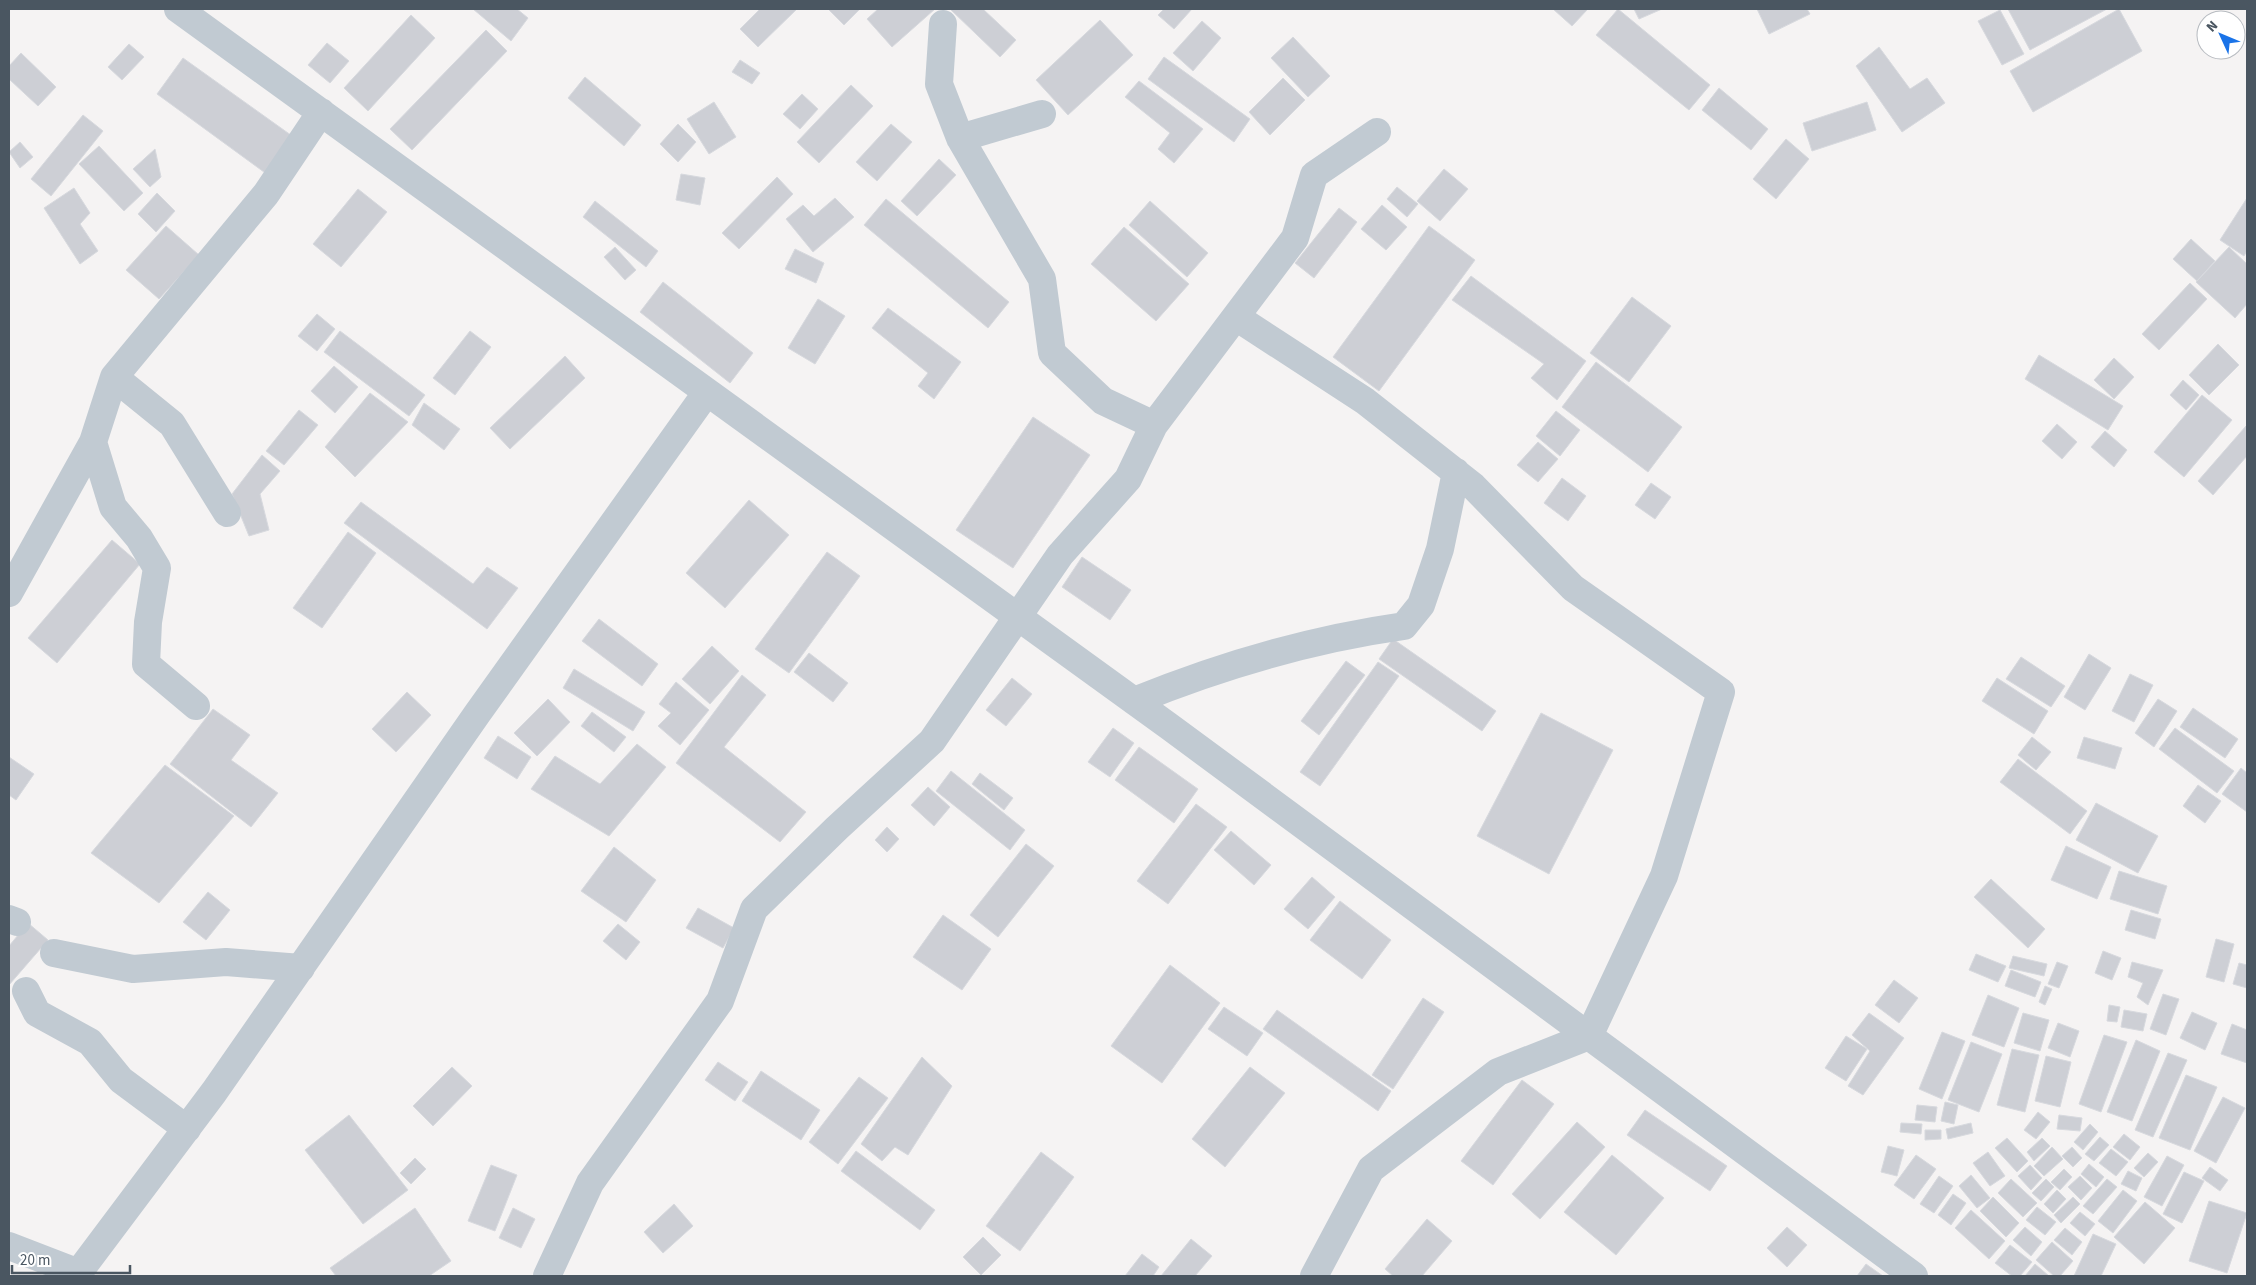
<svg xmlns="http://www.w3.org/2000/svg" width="2256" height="1285" font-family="'Source Sans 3',sans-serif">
<rect width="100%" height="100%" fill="#f5f3f3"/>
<!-- building -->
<path fill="#cdcfd5" stroke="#d7d9de" d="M473,9H517L528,18L511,41Z
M760,9H797L758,47L740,29Z
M828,9H860L844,25Z
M878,9H935L892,47L867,19Z
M950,9H983L1016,40L1000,57Z
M1164,9H1192L1174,29L1158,15Z
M1553,9H1586L1587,10L1572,26Z
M1618,9L1710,85L1689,110L1596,35Z
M1634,9H1662L1639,19Z
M1757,9H1807L1810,14L1769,34Z
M2008,9H2107L2030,50Z
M2119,9L2142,51L2033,112L2010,71Z
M2000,10L2024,54L2002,65L1978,21Z
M411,15L435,38L368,111L344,88Z
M1100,20L1133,55L1068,115L1036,80Z
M1202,21L1221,38L1193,71L1173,53Z
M486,30L507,51L412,150L390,129Z
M1293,37L1330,76L1308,97L1271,58Z
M327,43L349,61L330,83L308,65Z
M129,44L144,57L122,80L108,67Z
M1879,47L1910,89L1927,78L1945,103L1902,132L1856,66Z
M21,53L56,87L38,106L9,79V66Z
M1164,57L1250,119L1234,142L1148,79Z
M183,58L295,138L268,175L157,94Z
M740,60L760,73L752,84L732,72Z
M585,77L641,125L624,146L568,98Z
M1283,78L1305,100L1270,135L1249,112Z
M1139,81L1203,129L1174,163L1158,149L1170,133L1125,97Z
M851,85L873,106L819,163L797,142Z
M1719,88L1768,129L1751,150L1702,110Z
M802,94L818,109L800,129L783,114Z
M714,102L736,137L709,154L687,119Z
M1867,102L1876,130L1812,151L1803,123Z
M83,115L103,131L51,196L31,179Z
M678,124L696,142L678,162L660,144Z
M891,124L912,142L877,181L856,162Z
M1786,139L1809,159L1776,199L1753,179Z
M20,142L33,157L20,168L9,152Z
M99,146L143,193L124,211L79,164Z
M155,149L161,177L150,187L133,169Z
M939,159L956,175L917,216L901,201Z
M1444,169L1468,189L1440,221L1417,201Z
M681,174L705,178L700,205L676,200Z
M777,177L793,194L739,249L722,233Z
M1397,187L1418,204L1407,217L1387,199Z
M74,188L90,213L80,224L98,251L80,264L44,208Z
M358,189L387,212L341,267L313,244Z
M157,193L175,211L156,232L138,214Z
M835,198L854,217L813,252L786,219L803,205L814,216Z
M2247,198V251L2244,256L2220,240Z
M886,199L1009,302L988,328L864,225Z
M595,201L658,251L646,267L583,217Z
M1150,201L1208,253L1187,277L1129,225Z
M1382,205L1407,227L1386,250L1361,229Z
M1339,208L1357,222L1314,278L1295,263Z
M166,226L199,255L159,299L126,270Z
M1429,226L1475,260L1379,391L1333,357Z
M1124,227L1189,284L1156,321L1091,264Z
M2191,239L2215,261L2197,281L2173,259Z
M615,247L636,270L625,280L604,257Z
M2229,247L2247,264V304L2235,318L2196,282Z
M795,249L824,263L816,283L785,269Z
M1471,276L1586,361L1557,400L1531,378L1544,364L1452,300Z
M663,282L753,353L730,383L640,312Z
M2190,283L2207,299L2159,350L2142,334Z
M1632,297L1671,326L1629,382L1590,353Z
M818,299L845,316L815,364L788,348Z
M888,308L961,362L934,399L918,386L928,373L872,328Z
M317,314L335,329L317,351L298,336Z
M340,331L425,395L409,416L324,352Z
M470,331L491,347L455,395L433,378Z
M2218,344L2239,365L2209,395L2189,375Z
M2039,355L2123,406L2108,430L2025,379Z
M565,356L585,378L510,449L490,428Z
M2114,358L2134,377L2114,399L2094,380Z
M1596,362L1682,427L1648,472L1562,407Z
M334,366L358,387L335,413L311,391Z
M2183,380L2199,395L2186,410L2170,395Z
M370,393L408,422L355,477L325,447Z
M2202,395L2232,420L2184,477L2154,452Z
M424,403L460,429L444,450L412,425Z
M299,410L318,425L284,465L266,451Z
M1556,411L1580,430L1560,456L1536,436Z
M1033,417L1090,455L1013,568L956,530Z
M2057,424L2077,442L2062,459L2042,441Z
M2246,426L2247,456L2213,495L2198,481Z
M2105,431L2127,450L2114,467L2091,447Z
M1538,442L1558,459L1538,482L1517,465Z
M262,455L280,471L260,494L269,530L249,536L232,494Z
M1562,478L1586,496L1568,521L1544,503Z
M1651,483L1671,497L1655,519L1635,505Z
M749,500L789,535L725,608L686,573Z
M361,502L473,584L487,567L518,588L487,629L344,523Z
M348,532L376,553L322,628L293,608Z
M112,540L140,564L57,663L28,638Z
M827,552L860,576L789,673L755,649Z
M1082,557L1131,590L1110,620L1062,587Z
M599,619L658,664L642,686L582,641Z
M1393,639L1496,711L1482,731L1379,659Z
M712,646L739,671L710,704L682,679Z
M809,653L848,683L833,702L794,672Z
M2089,654L2111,668L2085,710L2064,697Z
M2021,657L2065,686L2051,707L2006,679Z
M1346,661L1365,675L1319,735L1301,721Z
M1378,662L1399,676L1320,786L1300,772Z
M574,669L645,712L633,731L563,688Z
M2130,674L2153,685L2134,722L2112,711Z
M742,675L766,695L724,747L806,812L780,842L676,763Z
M1012,678L1032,694L1006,726L986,710Z
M1997,678L2048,711L2034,734L1982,701Z
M676,682L709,710L680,745L658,726L671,713L659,704Z
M407,692L431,715L396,752L372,729Z
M548,699L570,722L537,756L514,733Z
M2158,699L2177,711L2154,747L2135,733Z
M2193,708L2238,739L2225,758L2180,727Z
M213,709L250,735L231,760L278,793L251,827L170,764Z
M592,712L626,737L614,752L581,726Z
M1541,713L1613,750L1549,874L1477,836Z
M1113,728L1134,743L1110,777L1088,762Z
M2175,728L2234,771L2217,793L2159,749Z
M498,736L531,757L517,779L484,758Z
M2032,737L2051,752L2036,770L2018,755Z
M2084,737L2122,748L2115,769L2077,758Z
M637,744L666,767L609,836L531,789L555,756L600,784Z
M1139,747L1198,789L1174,823L1115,780Z
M9,757L34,774L16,800L9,795Z
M2018,759L2087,811L2070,834L2000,782Z
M165,765L234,816L159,903L91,853Z
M2241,768L2247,773V812L2222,794Z
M951,771L1025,830L1010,850L936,791Z
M980,773L1013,798L1004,810L972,784Z
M2198,785L2221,801L2205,823L2183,806Z
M928,787L950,807L934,826L911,805Z
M2096,803L2158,836L2138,873L2076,840Z
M1196,804L1227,827L1168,904L1137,881Z
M887,827L899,839L887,852L875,840Z
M1231,831L1271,865L1254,885L1214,850Z
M1026,844L1054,866L998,937L970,915Z
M2066,846L2111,867L2097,899L2051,880Z
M614,847L656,880L626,922L581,891Z
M2119,871L2167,886L2158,914L2110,899Z
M1312,877L1335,897L1308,929L1284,909Z
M1991,879L2045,929L2028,948L1974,897Z
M208,892L230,910L206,940L183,922Z
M1340,901L1391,940L1362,979L1310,940Z
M698,908L734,928L723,948L686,928Z
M2131,910L2161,919L2155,939L2125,930Z
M943,915L991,949L962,990L913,957Z
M28,923L48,940L9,985V946Z
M618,924L640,942L626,960L603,941Z
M2216,939L2234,944L2224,982L2206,977Z
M2103,951L2121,958L2112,980L2095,973Z
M1976,954L2006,966L1998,982L1969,970Z
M2013,956L2047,964L2044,976L2009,968Z
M2057,962L2068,966L2059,988L2048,984Z
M2132,962L2163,970L2148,1005L2137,997L2143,983L2128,977Z
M2239,963L2247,965V988L2233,984Z
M1170,965L1220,1003L1162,1083L1111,1046Z
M2011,970L2041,982L2035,997L2005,986Z
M1894,980L1918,998L1899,1023L1875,1005Z
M2045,986L2052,989L2045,1005L2039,1002Z
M2163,994L2179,999L2166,1035L2150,1029Z
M1988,995L2019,1008L2004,1047L1972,1035Z
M1423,998L1444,1012L1393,1089L1372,1075Z
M2109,1005L2120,1007L2117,1022L2107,1021Z
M1224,1007L1263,1033L1247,1056L1208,1029Z
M1277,1010L1391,1091L1378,1111L1263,1029Z
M2124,1010L2147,1014L2143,1031L2121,1027Z
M2192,1012L2217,1023L2205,1050L2180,1038Z
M1869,1013L1904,1038L1863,1095L1848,1086L1870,1051L1852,1035Z
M2023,1013L2049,1020L2040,1051L2014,1043Z
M2058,1023L2079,1031L2070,1057L2048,1048Z
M2232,1024L2247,1030V1063L2221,1054Z
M1942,1032L1965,1041L1942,1099L1919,1089Z
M2104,1035L2127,1042L2101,1112L2079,1104Z
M1846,1036L1867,1049L1846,1081L1825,1068Z
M2136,1040L2160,1051L2132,1121L2107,1112Z
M1971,1042L2002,1054L1979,1112L1948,1100Z
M2012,1049L2039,1055L2025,1112L1997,1105Z
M2168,1053L2187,1060L2153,1137L2135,1130Z
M2046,1056L2071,1062L2060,1107L2035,1101Z
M922,1057L952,1086L908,1155L895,1147L882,1161L861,1144Z
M718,1062L748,1082L735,1101L705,1080Z
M452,1067L472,1086L433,1126L413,1106Z
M1250,1067L1285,1093L1225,1167L1192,1139Z
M761,1071L820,1110L801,1140L742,1101Z
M2186,1075L2217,1087L2190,1150L2159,1138Z
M859,1077L888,1098L838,1164L809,1142Z
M1522,1080L1554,1104L1493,1185L1461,1161Z
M2223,1097L2245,1108L2216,1163L2194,1151Z
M1945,1102L1958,1105L1954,1124L1941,1121Z
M1917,1105L1937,1107L1935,1122L1915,1120Z
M1645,1110L1727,1166L1710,1191L1627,1135Z
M2038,1112L2050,1122L2036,1139L2024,1130Z
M349,1115L408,1190L363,1224L305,1150Z
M2059,1115L2082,1118L2080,1131L2057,1129Z
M1577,1122L1605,1147L1540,1219L1512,1194Z
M1901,1123L1922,1124L1921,1134L1900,1132Z
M1971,1123L1973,1133L1948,1139L1946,1129Z
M2090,1124L2098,1132L2083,1150L2074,1142Z
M1925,1130H1941V1139L1925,1140Z
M2124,1134L2140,1147L2130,1160L2113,1147Z
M2100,1137L2109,1145L2094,1161L2085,1154Z
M2007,1138L2028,1161L2017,1172L1995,1148Z
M2042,1138L2050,1146L2034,1161L2027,1152Z
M1888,1146L1904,1150L1897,1176L1881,1172Z
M2052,1147L2063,1159L2044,1176L2034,1166Z
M2072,1147L2082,1158L2073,1167L2062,1156Z
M2111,1149L2128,1162L2116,1176L2099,1163Z
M856,1151L935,1210L920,1230L841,1171Z
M1041,1152L1074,1177L1020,1251L986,1226Z
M1988,1152L2005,1176L1990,1186L1973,1163Z
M2148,1153L2158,1162L2144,1177L2134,1168Z
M1612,1155L1664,1198L1616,1255L1564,1212Z
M1916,1155L1936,1169L1914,1199L1894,1185Z
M2167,1156L2184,1165L2162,1206L2144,1197Z
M415,1158L426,1169L411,1184L400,1173Z
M2089,1164L2104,1177L2096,1187L2081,1174Z
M491,1165L517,1175L495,1231L468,1221Z
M2030,1165L2042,1178L2031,1190L2018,1176Z
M2210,1167L2228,1180L2220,1191L2202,1178Z
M2064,1169L2072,1177L2060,1190L2051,1182Z
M2128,1171L2142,1178L2136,1191L2121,1184Z
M2184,1172L2204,1181L2182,1223L2163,1214Z
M1971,1175L1990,1198L1977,1208L1959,1186Z
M1939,1176L1953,1186L1934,1213L1920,1204Z
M2080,1176L2092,1188L2081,1200L2068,1187Z
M2011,1179L2037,1203L2023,1217L1998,1193Z
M2046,1179L2054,1187L2041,1201L2032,1193Z
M2107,1179L2117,1187L2093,1214L2083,1206Z
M2057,1190L2066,1199L2053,1213L2044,1204Z
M2123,1190L2137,1201L2113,1233L2098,1221Z
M1953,1194L1966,1203L1951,1225L1938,1215Z
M1993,1197L2019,1223L2006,1237L1980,1211Z
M2073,1197L2080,1204L2061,1223L2054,1215Z
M2209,1201L2247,1213L2227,1273L2189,1261Z
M2145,1202L2175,1228L2144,1264L2114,1237Z
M674,1204L693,1226L663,1253L644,1232Z
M2037,1207L2056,1222L2045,1235L2026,1220Z
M415,1208L451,1261L429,1276H336L330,1268Z
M513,1208L535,1219L521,1248L499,1238Z
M1971,1210L2005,1241L1989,1259L1955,1228Z
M2080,1212L2095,1224L2085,1236L2070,1223Z
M1427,1219L1452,1241L1422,1276H1393L1385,1269Z
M1787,1227L1807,1245L1787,1267L1767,1248Z
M2025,1227L2042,1242L2031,1256L2013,1240Z
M2065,1228L2082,1242L2072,1255L2054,1240Z
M2093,1234L2116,1244L2101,1276H2074Z
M983,1237L1001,1255L981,1275L963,1257Z
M1191,1239L1212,1256L1195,1276H1161Z
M2052,1242L2073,1261L2060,1276H2054L2036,1260Z
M2010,1245L2032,1262L2020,1276H2012L1995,1263Z
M1142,1254L1159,1267L1153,1276H1125Z
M1866,1264L1883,1276H1857Z
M2035,1264L2049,1276H2025Z"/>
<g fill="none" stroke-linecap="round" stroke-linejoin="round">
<!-- minor -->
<path stroke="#c1cad2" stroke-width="28" d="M178,9L1170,727L1914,1276
M943,24L939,84L960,138L1042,279L1052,353L1103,401L1154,425
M960,138L1042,114
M1236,317L1365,401L1473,486L1573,588L1721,692L1664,876L1589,1036L1498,1072L1371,1169L1314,1276
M114,377L172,424L227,513
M93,442L113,507L139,538L157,568L148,622L146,664L196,706
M9,593L93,442L114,377L266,194L321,112
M1134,701C1220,666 1312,639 1404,626L1421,605L1440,549L1456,472
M9,919L17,922
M54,953L133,969L226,962L301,968
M26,991L37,1013L90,1042L121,1080L187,1129
M9,1246L79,1273L80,1276
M76,1276L214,1092L477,714L707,392
M547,1276L590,1183L720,1001L754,909L837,828L932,741L1060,555L1128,479L1154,425L1295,238L1314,175L1377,132"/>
</g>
<!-- border -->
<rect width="2256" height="1285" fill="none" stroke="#4a5661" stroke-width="20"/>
<!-- north arrow -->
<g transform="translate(2221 35) rotate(314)"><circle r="24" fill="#ffffff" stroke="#b7bbc0"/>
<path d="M0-4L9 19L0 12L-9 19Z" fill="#1a73e8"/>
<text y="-8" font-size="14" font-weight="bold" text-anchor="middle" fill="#4a5661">N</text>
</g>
<!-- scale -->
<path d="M12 1265v8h118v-8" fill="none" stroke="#4a5661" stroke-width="2.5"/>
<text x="20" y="1265" font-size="15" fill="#4a5661" stroke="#ffffff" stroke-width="4" paint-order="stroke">20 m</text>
</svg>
